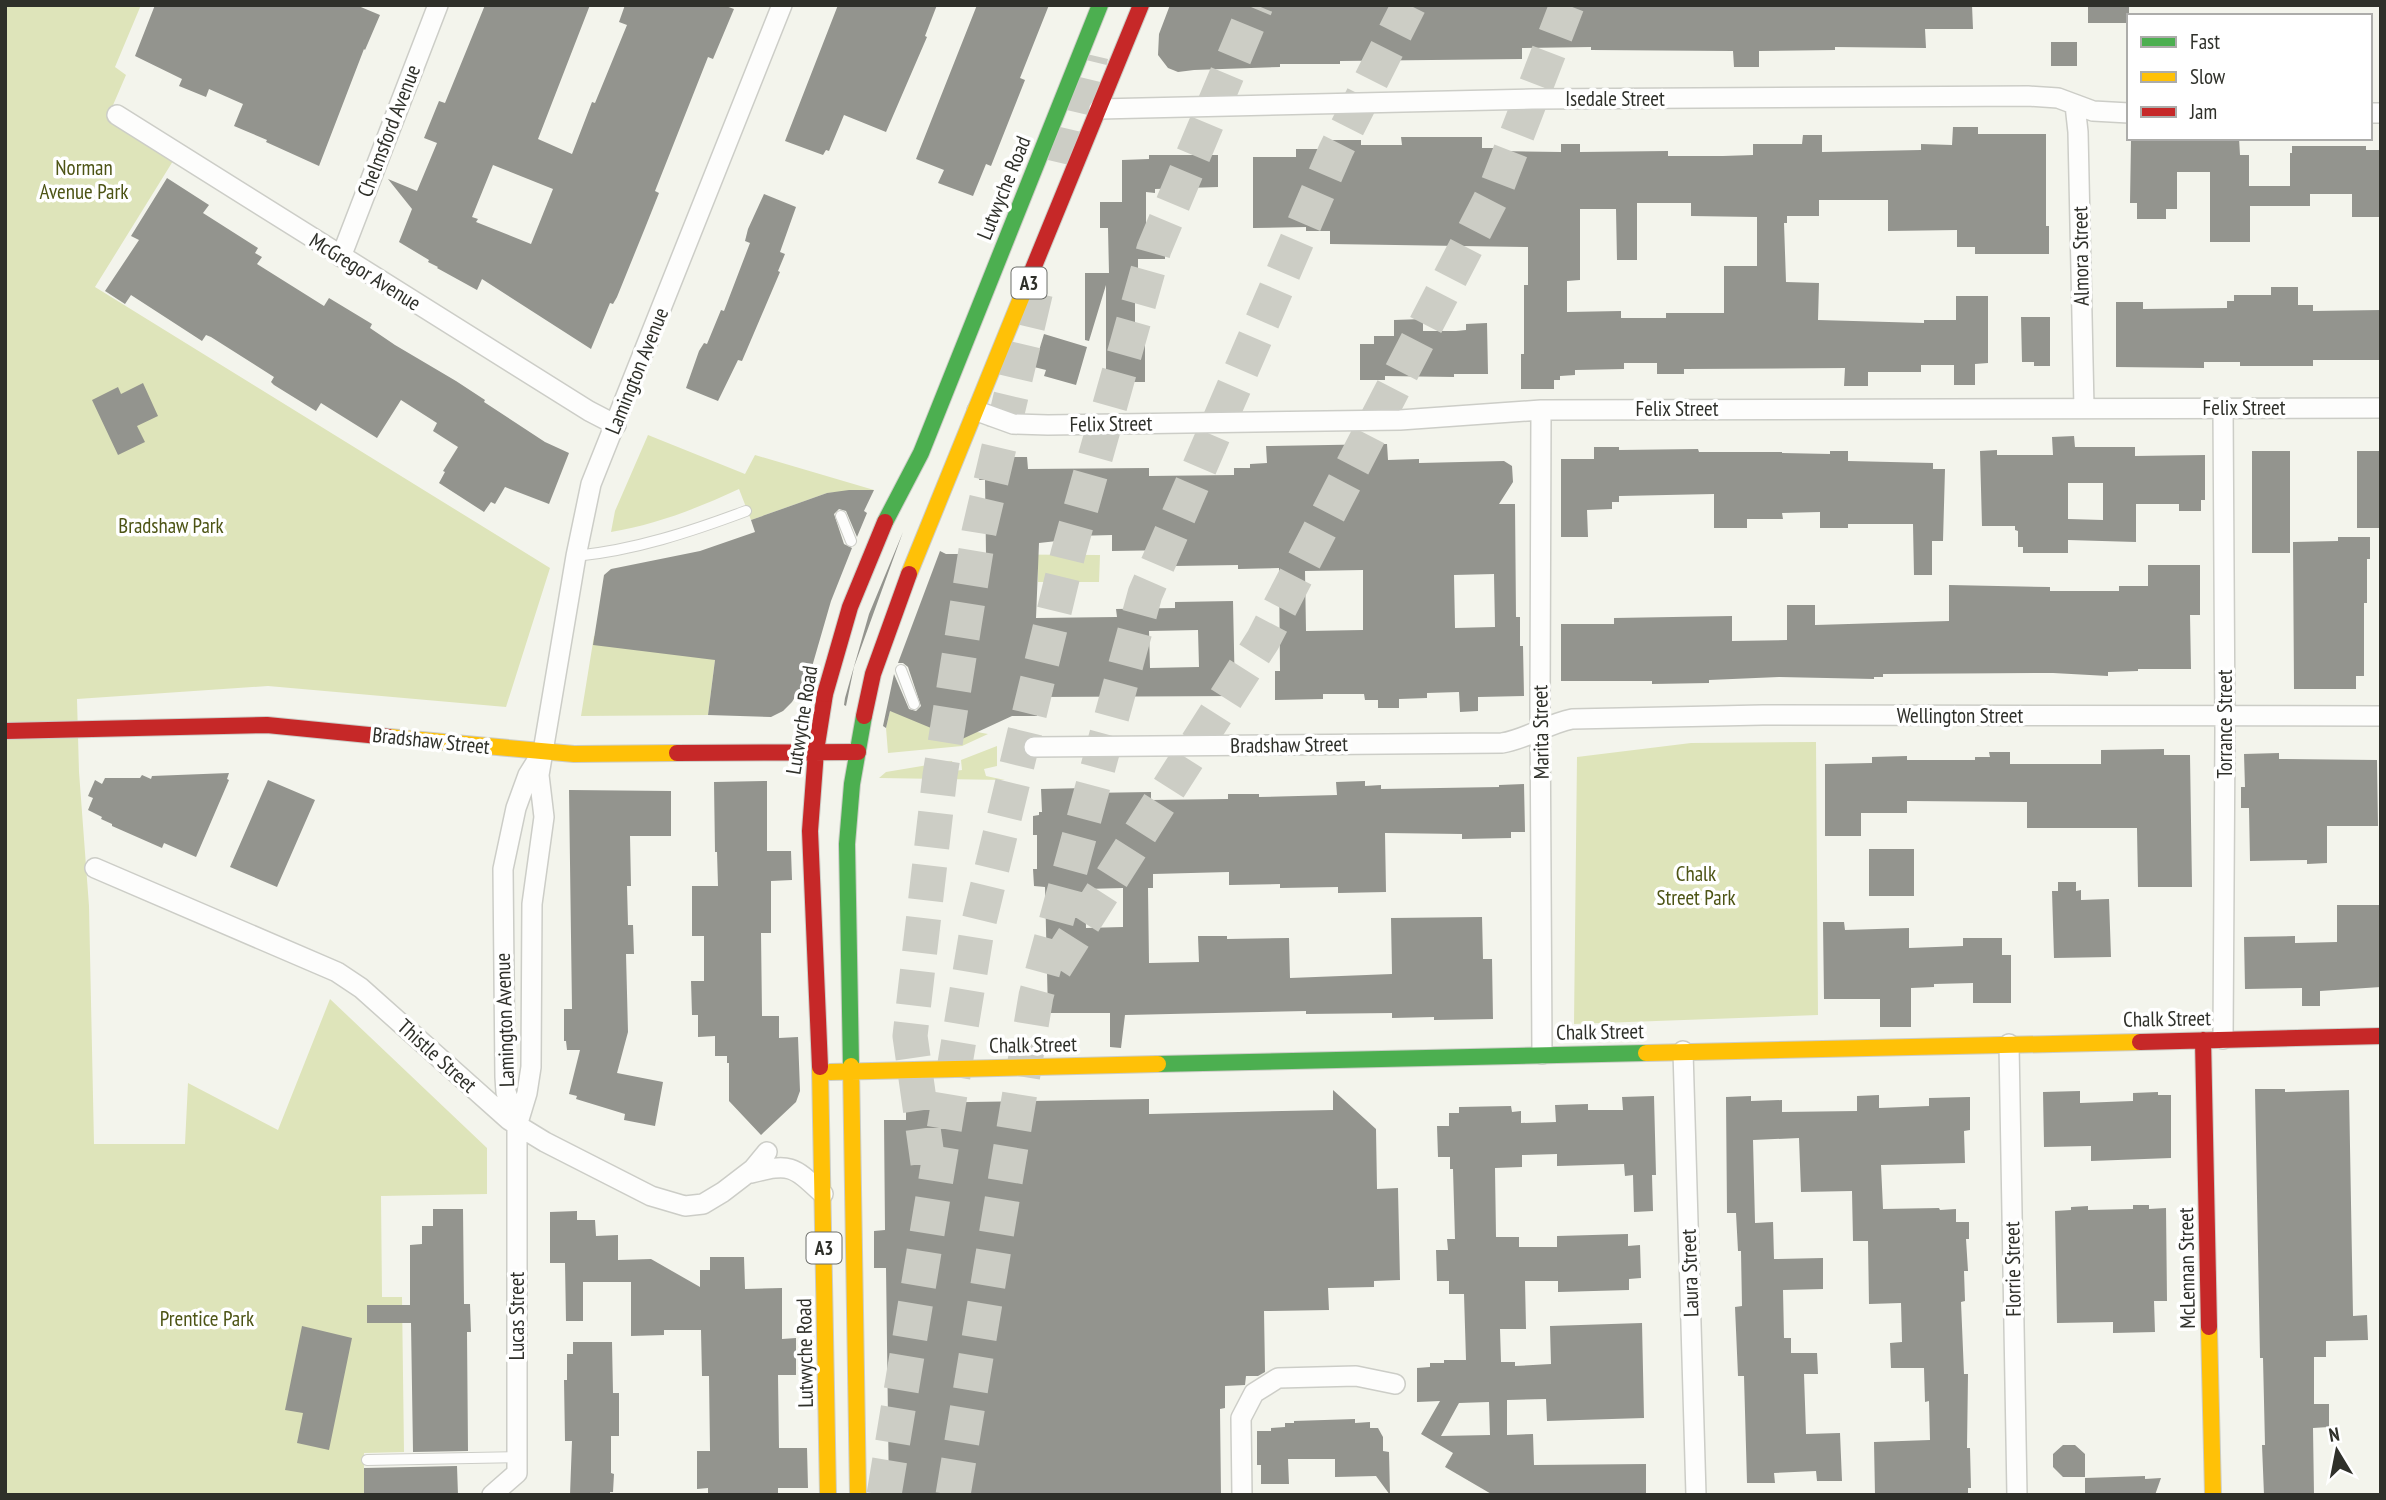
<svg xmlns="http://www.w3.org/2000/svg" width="2386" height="1500" font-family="'PT Sans Narrow',sans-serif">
<rect width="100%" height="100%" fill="#f3f4ec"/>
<!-- green -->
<path fill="#dee4ba" d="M5,5H141L115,67L126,75L107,119L173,161L95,287L550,568L506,707L268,686L77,699L79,772L89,906L94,1144H185L188,1083L278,1130L330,999L487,1148V1194L381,1196L382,1297H402L404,1452L364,1453V1495H5Z
M648,435L745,474L755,455L874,490L827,493L751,520L739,489C698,508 655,525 611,532L615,511Z
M946,554L1100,555L1099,582H1038V559Z
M655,623L715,660L708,715L581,716L594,636Z
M890,711L977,732L988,734L962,746L888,753L886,728Z
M1816,742L1818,1015L1574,1024L1577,757L1691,743Z
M997,746V766L984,769L986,776L1005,780L879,778L886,772L952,761L954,771L962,770L961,760Z"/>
<!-- building -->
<path fill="#93948e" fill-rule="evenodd" d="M155,5H356L380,15L365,50L364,49L319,166L266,142L267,140L234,126L243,104L209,89L206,97L179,86L182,79L135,56Z
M485,5H590L538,139L572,154L592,102L595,103L627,25L619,22L625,5H723L734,9L713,59L708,57L655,191L659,193L645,228L617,297L613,304L610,303L591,349L482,279L477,290L437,268L438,267L428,262L429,260L399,242L412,209L388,179L417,191L437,143L424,138L439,101L445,103ZM493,165L553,189L531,244L476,222L478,219L472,217Z
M838,5H937L925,36L927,37L886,132L844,115L829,151L826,150L823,155L785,141Z
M977,5H1049L1020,78L1025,80L991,166L986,164L973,196L938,183L944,170L916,159Z
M1170,5H1972L1973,29H1925L1926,48L1835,47V50L1759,51V67H1734L1733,51L1591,50V47L1522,48V59L1340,61V64H1280V67L1194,70L1178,72L1168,68L1158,55L1159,34Z
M2088,5H2129V23H2088Z
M2051,42H2077V66H2051Z
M1953,127H1978V134H2046V226H2049V254H1975V247H1957V230L1888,231V200H1819V216H1787V223H1784L1786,282L1819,283L1818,320L1924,323V320H1956V296H1988V363L1975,364V385H1954V365H1921V372H1868V386H1844L1845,368L1684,369V374H1657V363H1624V369L1575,370V375L1560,376V380H1554V389H1521V354H1524V285H1528V247L1330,244V231H1306V227L1253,228V157H1296V149H1330V140H1361V145H1402L1401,137H1482V148H1500V151L1561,152V144H1580V152L1668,151V156H1723L1753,155V144H1802L1803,135H1822V152L1921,150V144L1952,145ZM1637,203H1691V216L1757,217V266H1724V313H1666V318H1621V311L1567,312V281L1580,280V209H1616L1617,260H1637Z
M2189,138H2239L2240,155H2249V186H2290V153H2292V146H2366V150H2381V217H2352V194H2310V206H2250V242H2210V172H2177V209H2166V219H2137V203H2130L2131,141H2189Z
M1149,155H1218V187L1155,189V193L1146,192V232L1165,233V259H1138V290L1135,291V327H1145V382H1106V285L1089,341L1085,340V273H1109L1108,228H1100V202H1122V160L1149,159Z
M167,178L209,205L203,213L258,248L255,253L262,257L257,264L324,306L329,298L372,324L370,328L395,345L456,381L485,400L484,402L545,442L569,453L549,504L505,487L495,504L491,502L484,512L439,483L445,472L443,471L458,447L433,431L437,423L401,400L377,438L321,403L316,411L274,385L271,382L274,377L211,337L206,335L202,341L131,295L125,304L105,291L139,240L131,236Z
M764,194L796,207L780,252L785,254L778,271L780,272L742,361L738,360L718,401L686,388L699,351L704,343L707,344L721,310L724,311L750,243L745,241L748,229Z
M2271,287H2298V305H2313V311L2381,310V360H2313V366H2240V362H2204V368L2116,367V302H2143V309L2227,308V301H2234V295H2271Z
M2021,317H2050V366H2034V362H2022Z
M1423,319V331H1456L1466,330V324L1487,323L1488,374H1454V377L1385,376V380H1360V344H1374V336H1394V320Z
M1044,334L1087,347L1076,385L1044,376L1046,370L1034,367Z
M143,383L158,416L137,426L145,442L118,455L92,400L118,387L121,394Z
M2074,436L2075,447H2135V456L2205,455V500H2201V511H2179V504H2136V542L2068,540V553H2023V547H2018V531L2015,530V526H1982L1980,451L1997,450V455H2053L2052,437ZM2068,483H2103V520L2068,519Z
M1387,444L1388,460L1419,459V463L1504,461L1512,466L1513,482L1499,504H1515L1516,617H1520V646H1523L1524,696L1478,697V711L1460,712L1459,692L1427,693V698L1399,699V708H1378V700H1365L1364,694H1323V699L1275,700V671H1280L1279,568L1238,569V565L1174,566V550L1112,551V535L1075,536V539L1039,543L1036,618L1117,617L1116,609L1175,608V602L1233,601L1235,696L1037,697V716H1012L960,740L890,711L886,728L883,726L894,674L909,709L916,711L921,706L908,667L903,663H898L940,551L946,554H986L985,480H979L988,457H1027L1028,469L1149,468V476L1234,475V468H1250V464L1267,463L1266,446ZM1363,570V630L1306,631L1305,571ZM1494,574L1495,627L1455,628L1454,575ZM1198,630L1199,667L1150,668L1149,631Z
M1594,447H1619V450L1698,449L1699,452H1782V453L1830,454V451H1848V461L1933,463V469H1945L1943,541H1932V575H1914L1913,524H1848V528H1820V512L1782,513L1783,519H1747V528H1714V494L1619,496V502H1612V509L1587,510L1588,537H1561V459H1594Z
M2252,451H2290V553H2252Z
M2357,451H2381V528H2357Z
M849,490H874L864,511L867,513L857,537L846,511L839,509L834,514L844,544L852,548L831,601L807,684L804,682L792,702L783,711L771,717L708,715L715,660L593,645L604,575L611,569L700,551L755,532L751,520L827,493Z
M903,532L854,667L846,706L844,705L845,698L869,614Z
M2338,537H2370V559H2367V603H2364V676H2356V689H2294L2293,542L2338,541Z
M2148,565H2200V615H2190L2191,669H2138V671L2108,672V676L2053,673L1883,674V677H1874V679L1779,677L1709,680V683L1652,684V681H1561V624H1614V618L1732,616V641L1787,640V605H1815V625L1949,621V585L2050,587V591H2119V586H2148Z
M2164,749V755H2190L2192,887H2138L2137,828H2027V802L1907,801V813H1861V836H1825V764L1872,763V757L1907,756V760H1975V757H1990L1989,752H2010V764H2101V750Z
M2279,753V759L2377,760L2378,826H2327V863L2307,864V860L2250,861L2249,808H2241V787H2245L2244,754Z
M229,773L227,779L229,780L196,857L164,843L162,848L112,826V824L101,819L102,817L88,810L93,798L88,796L95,780L102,784L105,778H140L142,775L151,779L152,776Z
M268,780L315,800L277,887L230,867Z
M767,781V851H791L792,880L771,881V933H761L762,1016H779V1038L798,1037L800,1091L796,1102L761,1135L729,1101V1063H727V1056H715V1036L698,1037V1015H692L691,981H704V936H692V886H718L717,852H715L714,782Z
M1365,781V786L1381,785V789L1499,787V785L1524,784L1525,832H1511V838L1462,839V834L1385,833L1386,892L1338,893V887L1280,888V884L1229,885V872L1153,874V888H1148L1149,963L1199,962L1198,936H1227V939L1289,938L1290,978L1392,974L1391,918L1482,917L1483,959H1492L1493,1019L1434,1020V1017L1392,1018V1013L1306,1014V1011L1125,1015L1121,1048L1110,1047V1013H1048L1045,887L1034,886L1033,869H1037V835H1033V816L1039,815V812H1042L1041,789L1087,788V793L1151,792V800L1228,799V794H1259V797L1337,795L1336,782ZM1123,888V927L1086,928L1085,889Z
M569,790L671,791V836H630L631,886H627L628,925H633L634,954H626L628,1032L617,1073L663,1082L655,1126L624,1120L625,1114L576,1099L577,1096L569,1094L580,1050H567L566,1041H564V1009H572Z
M1869,849H1914V896H1869Z
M2058,882H2076V891L2081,890V900L2109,899L2111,957L2054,958L2052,891H2058Z
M2337,905H2381V987L2320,991V1006H2302V988L2245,989L2244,937L2295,936V943L2337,942Z
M1823,922H1844L1845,930L1909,928V948L1963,946V938H2002V955H2011V1003H1973V983L1934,984V987L1911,988V1027H1880V999H1824Z
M2255,1089H2285V1092L2349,1090L2353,1316L2367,1315L2368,1340L2326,1341V1357H2314V1404H2329V1427L2313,1428L2314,1495H2264L2262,1445H2265L2263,1358H2260Z
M1333,1090L1376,1129L1377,1189L1398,1188L1400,1280L1374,1281V1287L1328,1288L1329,1310L1264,1311L1265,1372L1258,1376H1246L1245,1385L1225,1386V1408L1220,1409L1221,1495H889L886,1268H874V1231L885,1230L884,1120H906V1103L1149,1099V1114L1333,1110Z
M2080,1091V1103L2133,1101V1093L2158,1092V1095H2171V1158L2091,1161V1146L2044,1147L2043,1092Z
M1879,1095V1108L1929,1106V1098L1970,1097V1130L1964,1131L1965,1163L1881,1165L1883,1209L1939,1208L1940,1210L1956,1209V1222H1969V1239H1966L1968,1271H1964L1965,1301L1961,1302L1964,1374H1968L1967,1448H1970L1971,1488H1968V1494L1875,1495L1874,1442L1930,1440L1929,1401L1925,1402L1924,1368H1891L1890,1343L1902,1342L1901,1303L1869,1304L1868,1241H1853L1852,1191L1801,1192L1799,1138L1753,1140L1755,1223L1773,1222L1774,1259L1823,1258V1289L1783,1290L1784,1338H1791V1353H1817L1818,1374H1804L1806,1434L1840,1433L1842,1481H1817L1816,1471L1774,1473L1775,1483H1747L1744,1376H1738L1735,1307L1742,1306L1741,1251H1738L1736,1213H1727L1726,1097L1751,1096V1101L1782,1100V1112L1857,1111V1096Z
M1654,1096L1656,1175H1652L1653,1211L1634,1212L1633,1175L1625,1176L1624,1164L1557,1166V1154L1522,1155V1167L1495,1168L1496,1237H1519V1247H1557V1236L1628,1234V1246L1640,1245L1641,1278L1629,1279V1290L1558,1292V1281H1525L1526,1329H1500L1501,1362H1515V1366L1551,1364L1550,1326L1642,1323L1644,1418L1547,1421L1546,1399L1507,1400V1435L1533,1434L1534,1465L1646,1464V1495H1493L1445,1467L1453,1453L1421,1434L1440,1401L1417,1402V1368L1430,1367V1363H1444V1360H1466L1464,1294H1449V1281H1437L1436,1250H1448L1447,1239H1455L1453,1169H1450V1157H1438L1437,1126H1449V1113H1459V1107L1511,1106L1512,1112L1521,1111V1123L1556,1122L1555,1105L1588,1104V1110H1623L1622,1097ZM1489,1402L1490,1435L1441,1436L1459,1403Z
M2133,1205H2149V1209L2166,1208L2167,1301H2154L2155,1332L2113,1333V1322L2057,1323L2055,1211L2071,1210V1207L2088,1206V1210L2133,1209Z
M433,1209H463L464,1304H470L471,1332H467L468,1451L413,1452L411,1323H367V1305H410V1245L422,1244V1226H433Z
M577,1211V1220H595L596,1236L618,1235V1260L651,1259L700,1287V1270H710V1257H744L745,1289L782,1288V1339L796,1338V1375H778L779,1448H807L808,1488H778V1495H708V1488L697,1489V1451H710L709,1376H702L701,1330H664V1335L631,1336V1282H583V1321H566L565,1263H550V1212Z
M302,1326L352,1338L329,1450L297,1443L303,1413L285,1410Z
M573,1342H612L613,1393H619V1436H611V1473L614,1474L613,1492H610V1495H570L572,1441H565L564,1380H567V1354H573Z
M1355,1419V1423L1370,1422V1428H1378L1383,1437V1451L1389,1452L1390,1495L1376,1476L1335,1477V1459H1288L1289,1484H1261V1465H1257V1431H1271V1428L1285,1427V1423H1294V1421Z
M2063,1445H2075L2085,1454V1477H2063L2053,1467V1454Z
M457,1466L458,1495H364V1468Z
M2145,1476V1479L2161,1478L2155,1495H2085V1478Z"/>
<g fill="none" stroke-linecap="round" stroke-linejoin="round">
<!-- highway-tunnel -->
<path stroke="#cccdc5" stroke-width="35" stroke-dasharray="35 18" stroke-linecap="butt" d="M1065,164L1091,55
M1055,967L1263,640L1496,189L1567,5
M928,1163L910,1036L940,775L979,532L1036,290
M884,1495L977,930L1068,554L1154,249L1256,5
M953,1495L1036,996L1145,594L1336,150L1409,5"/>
<!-- lane casing -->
<g stroke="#cccdc7" stroke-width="12">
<path id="lane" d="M841,516L851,541
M576,556C635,550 690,532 746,511
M901,670L914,704
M367,1460L517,1457"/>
</g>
<!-- street casing -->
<g stroke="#cccdc7" stroke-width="22">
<path id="street" d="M2075,105L2078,132L2084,408
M1099,109L1532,99L2028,96L2058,98L2093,111L2129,113
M2370,113H2381
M117,115L589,411L616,425
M341,257L438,5
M2223,408L2225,731L2223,1039
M1541,410L1540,706L1542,1054
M977,411L1013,424L1048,425L1400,420L1541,410L2381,408
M1034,747L1502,743C1527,739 1547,724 1572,719L1763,715L2381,716
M95,868L337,972L361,988L509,1120L545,1142L651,1196L685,1206L703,1204L723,1192L753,1169L767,1152
M2009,1044L2017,1495
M1683,1051L1696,1495
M517,1126L506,1092L505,1077L503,869L516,808L528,775L538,759
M751,1173C791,1163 793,1166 823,1194
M492,1495L517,1473V1126L527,1093L531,1067L532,904L544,817L539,775L576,556L591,484L782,5
M1242,1495L1241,1418L1254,1393L1278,1378L1356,1376L1395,1384"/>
</g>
<!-- fast casing -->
<g stroke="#cccdc7" stroke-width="18">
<path id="fast" d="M885,522L921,453L1100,5
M1158,1064L1646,1053
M851,1066L847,844L852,784L864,716"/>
</g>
<!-- slow casing -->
<g stroke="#cccdc7" stroke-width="18">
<path id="slow" d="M909,574L1030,276
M389,737L574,754L677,753
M1646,1053L2140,1042
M851,1066L858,1495
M820,1067L828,1495
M830,1072L1158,1064
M2209,1327L2213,1495"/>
</g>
<!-- jam casing -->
<g stroke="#cccdc7" stroke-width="18">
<path id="jam" d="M1030,276L1141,5
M5,731L267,725L389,737
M677,753L858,752
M2203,1040L2209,1327
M2140,1042L2381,1036
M820,1067L810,831L816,751L825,694"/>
</g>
<!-- lane -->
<use href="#lane" stroke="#fdfdfc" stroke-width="10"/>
<!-- street -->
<use href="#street" stroke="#fdfdfc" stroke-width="19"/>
<!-- fast -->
<use href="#fast" stroke="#4caf50" stroke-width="16"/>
<!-- slow -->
<use href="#slow" stroke="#ffc107" stroke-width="16"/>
<!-- jam -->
<use href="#jam" stroke="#c62828" stroke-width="16"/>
<!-- jam-bridge casing -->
<g stroke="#cccdc7" stroke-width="18" stroke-linecap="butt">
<path id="jam-bridge" d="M825,694L850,607L885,522
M864,716L873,674L909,574"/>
</g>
<!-- jam-bridge -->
<use href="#jam-bridge" stroke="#c62828" stroke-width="16"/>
</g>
<g text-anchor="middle" stroke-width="7" stroke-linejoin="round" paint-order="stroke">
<!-- shield labels -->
<g fill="#fff" stroke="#6d6e6a" stroke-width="2">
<rect x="1011.5" y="267.5" width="35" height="31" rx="5"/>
<rect x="806.5" y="1232.5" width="35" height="31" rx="5"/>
</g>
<g font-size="19" font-weight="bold" fill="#2f302a">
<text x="1029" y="290">A3</text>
<text x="824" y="1255">A3</text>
</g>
<!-- street labels -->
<g font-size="21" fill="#2f302a" stroke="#fff">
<text x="1615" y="106">Isedale Street</text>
<text transform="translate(389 131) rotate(-69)" y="7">Chelmsford Avenue</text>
<text transform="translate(1004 188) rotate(-68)" y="7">Lutwyche Road</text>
<text transform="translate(2081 256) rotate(-91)" y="7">Almora Street</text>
<text transform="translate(365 272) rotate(32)" y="7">McGregor Avenue</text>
<text transform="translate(637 371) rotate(-68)" y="7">Lamington Avenue</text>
<text x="2244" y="415">Felix Street</text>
<text x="1677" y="416">Felix Street</text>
<text transform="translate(1111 424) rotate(-1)" y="7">Felix Street</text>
<text x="1960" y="723">Wellington Street</text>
<text transform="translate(802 720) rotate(-81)" y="7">Lutwyche Road</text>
<text transform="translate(2225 724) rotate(-90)" y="7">Torrance Street</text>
<text transform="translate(1541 732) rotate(-91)" y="7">Marita Street</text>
<text transform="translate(431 741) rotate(6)" y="7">Bradshaw Street</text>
<text transform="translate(1289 745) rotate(-1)" y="7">Bradshaw Street</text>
<text transform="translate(2167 1019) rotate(-1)" y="7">Chalk Street</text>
<text transform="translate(505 1020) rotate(-92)" y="7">Lamington Avenue</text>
<text transform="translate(1600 1032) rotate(-1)" y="7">Chalk Street</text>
<text transform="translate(1033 1045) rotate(-1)" y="7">Chalk Street</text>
<text transform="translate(437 1056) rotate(42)" y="7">Thistle Street</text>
<text transform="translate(2187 1268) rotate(-91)" y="7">McLennan Street</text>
<text transform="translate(2013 1269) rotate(-91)" y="7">Florrie Street</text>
<text transform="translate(1690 1273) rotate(-92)" y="7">Laura Street</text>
<text transform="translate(517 1316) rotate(-90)" y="7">Lucas Street</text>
<text transform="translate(805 1353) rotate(-91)" y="7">Lutwyche Road</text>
</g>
<!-- park labels -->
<g font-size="21" fill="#4d5415" stroke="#fff">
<text x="84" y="175">Norman<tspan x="84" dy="24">Avenue Park</tspan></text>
<text x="171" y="533">Bradshaw Park</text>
<text x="1696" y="881">Chalk<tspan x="1696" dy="24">Street Park</tspan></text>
<text x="207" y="1326">Prentice Park</text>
</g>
</g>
<!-- border -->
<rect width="2386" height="1500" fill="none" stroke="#2f302a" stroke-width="14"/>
<!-- legend -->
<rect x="2127" y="14" width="245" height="126" fill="#ffffff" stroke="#acacaa" stroke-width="2"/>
<rect x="2141" y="37" width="35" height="10" fill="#4caf50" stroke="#acacaa" stroke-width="2"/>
<text x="2190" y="49" font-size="21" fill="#2f302a">Fast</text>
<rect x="2141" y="72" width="35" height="10" fill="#ffc107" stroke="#acacaa" stroke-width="2"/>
<text x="2190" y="84" font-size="21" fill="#2f302a">Slow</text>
<rect x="2141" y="107" width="35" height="10" fill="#c62828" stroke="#acacaa" stroke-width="2"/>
<text x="2190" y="119" font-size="21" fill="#2f302a">Jam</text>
<!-- north arrow -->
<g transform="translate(2337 1451) rotate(350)" stroke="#ffffff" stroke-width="5" paint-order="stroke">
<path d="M0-5L12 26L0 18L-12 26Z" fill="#2f302a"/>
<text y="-10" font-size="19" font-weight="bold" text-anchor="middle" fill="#2f302a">N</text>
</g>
</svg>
